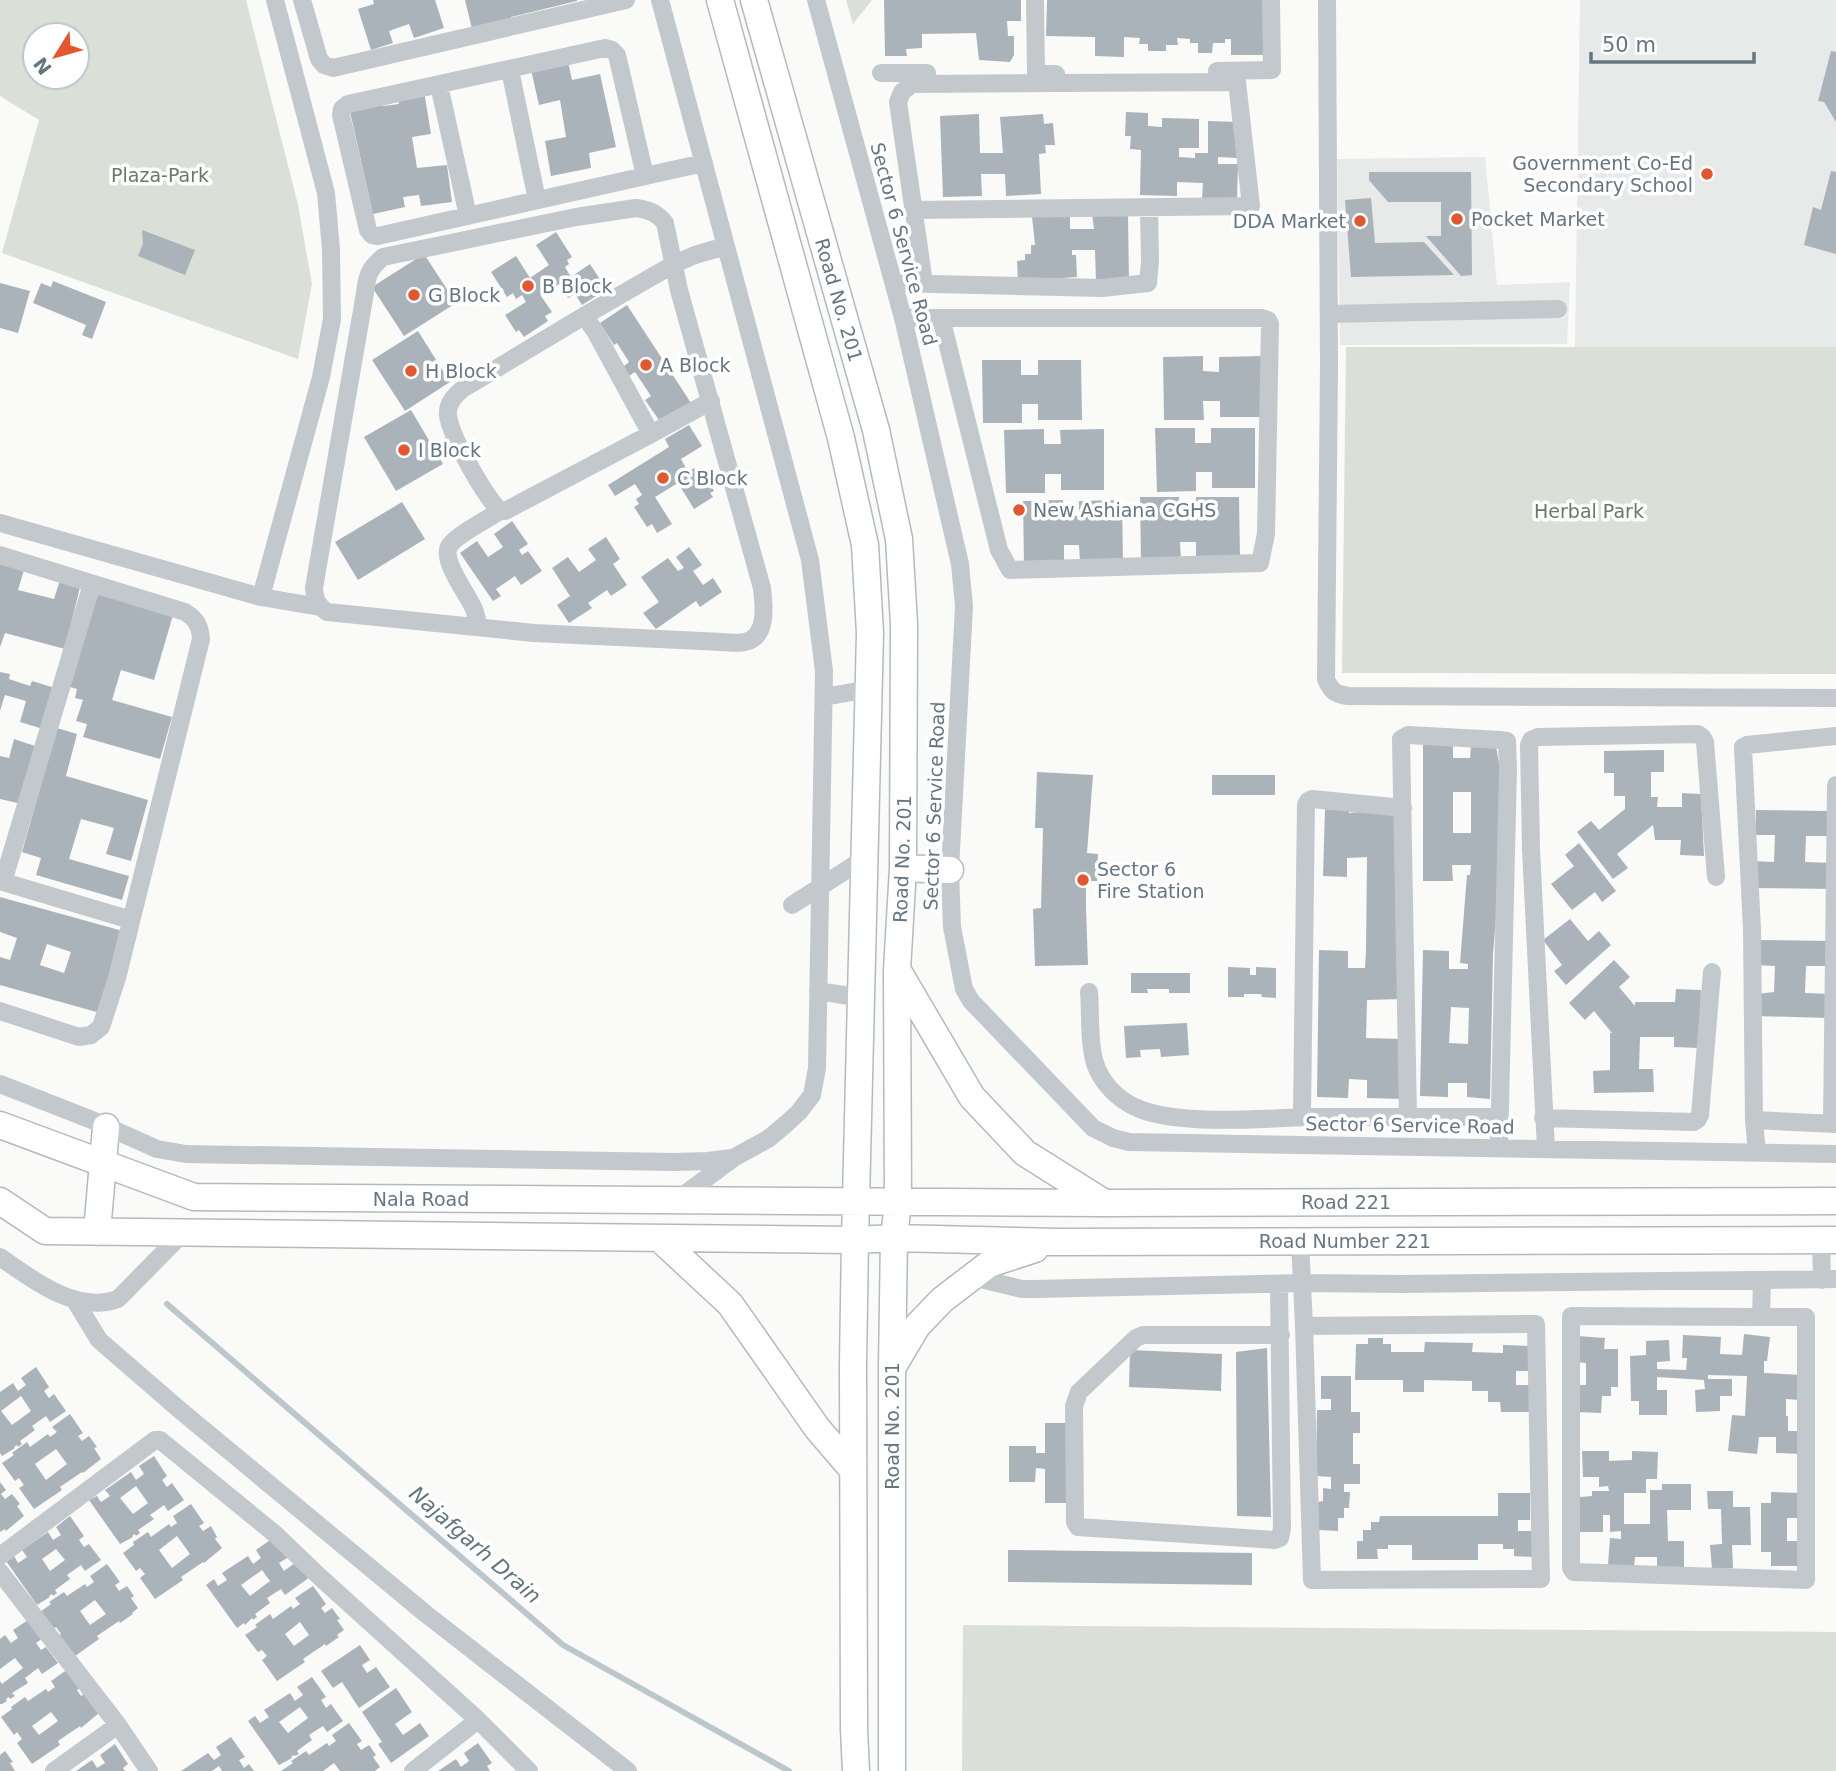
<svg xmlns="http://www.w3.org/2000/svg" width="1836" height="1771" font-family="'DejaVu Sans',sans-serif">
<rect width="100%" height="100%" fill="#fafaf8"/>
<!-- built -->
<path fill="#e8e9e9" d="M1580,0H1836V347H1575Z
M1485,157L1497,285L1570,282L1567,344L1340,345L1337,159Z"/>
<!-- green -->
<path fill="#dadfd7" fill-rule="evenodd" d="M0,0H246L298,205L312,284L298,359L2,253L39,120L0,96ZM35,35H77V77H35Z
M846,0H872L853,24Z
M1346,347H1836V674L1342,673Z
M963,1625L1836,1632V1771H962Z"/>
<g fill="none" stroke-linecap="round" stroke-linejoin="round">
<!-- stream -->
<path stroke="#bbc7cb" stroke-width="6" d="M167,1304L563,1645L789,1771"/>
</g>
<!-- building -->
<path fill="#aab3b9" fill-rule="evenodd" d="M373,0H435L444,28L414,38L409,24L389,31L393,43L371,50L358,9L374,4Z
M465,0H577V1L511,17L512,19L472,29Z
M884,0H1021V21H1007L1008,36H1014V55L1010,62L979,60L976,33L922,34V48L906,49L907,56H885Z
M1047,0H1268V55H1231V39H1225V43H1213L1212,53H1198V43H1190V39L1177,38L1178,45H1166V51H1148V44H1139L1140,38L1124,37V57L1095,56V37L1046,36Z
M1831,51L1836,52V122L1824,102L1818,101Z
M568,62L572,80L600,74L616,147L589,153L591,168L551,176L545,141L566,137L560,100L539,105L531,70Z
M424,91L431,134L412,137L417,168L447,165L452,202L421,206L419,195L403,197L405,207L373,214L349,107L381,100L383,106L399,104L397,95Z
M1126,112L1148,113V126L1162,127V118L1199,119V148H1179V157L1195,158V153H1208V121L1239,122L1238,158L1218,157V164H1238L1237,200L1202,199L1203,183L1177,182V196L1140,195L1141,150L1130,149L1131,136H1125Z
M979,114L980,153H1003L1000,117L1043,114L1044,124L1053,123L1055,145H1045L1046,153L1039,154L1041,194L1006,196L1005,174H981L982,196L943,197L940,116Z
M1831,171L1836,172V254L1804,245L1813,207L1821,210Z
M1369,172H1471L1472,275L1461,276L1426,236H1441V202H1388L1369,180Z
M1371,198L1375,243L1424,242L1454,275L1351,277L1345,200Z
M1070,214V229H1094L1092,214L1128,215L1129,282H1096L1095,250H1072V255H1076L1077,277L1018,281L1017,261L1025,260V254H1031V245H1035L1032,216Z
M142,230L195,250L185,275L138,256L143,244Z
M556,232L572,257L567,260L569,264L565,267L571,277L590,264L603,284L598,287L601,293L582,305L575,294L568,298L559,284L541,296L552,312L545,316L548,321L524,337L519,330L516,332L505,315L526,302L522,295L516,299L513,293L507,297L491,272L516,256L530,278L549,265L536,245Z
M424,254L456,303L404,336L372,287Z
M53,281L106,302L92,339L82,335L86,325L33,303L41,283L51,287Z
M0,283L30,291L18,333L0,328Z
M627,305L691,403L661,423L645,400L651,396L635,372L629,376L623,367L629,362L617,343L614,345L600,323Z
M418,331L450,382L405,411L372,360Z
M1203,356V371L1219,372V357L1263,356V417H1220V401H1203L1204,420H1164L1163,357Z
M982,360H1021V375H1038V360H1081L1082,420H1038V404H1022V423H983Z
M411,410L443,464L396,491L364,437Z
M689,425L702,446L681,459L688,472L694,468L698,473L702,470L714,491L710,493L713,497L694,509L678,483L655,497L672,524L657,533L652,524L647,527L634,507L639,504L636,499L642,495L635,484L615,496L608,485L669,447L665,439Z
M1155,428H1195V443H1211V428H1255V488H1212V472H1196V491L1157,492Z
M1044,429V444H1061L1060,430L1104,429V490H1061V474H1045V493H1006L1004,430Z
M1140,497H1179V512H1196V497H1239L1240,557L1196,558V542H1180L1181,560L1141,561Z
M1063,500V515L1079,516V501L1122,500L1123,561H1080L1079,545H1064V564H1024L1023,501Z
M402,502L425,539L358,580L335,542Z
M512,521L528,544L519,550L522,555L528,551L542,571L521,585L515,576L496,589L501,596L493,601L460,553L477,541L488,557L503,547L494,534Z
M606,537L620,559L613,564L627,585L611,596L607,590L588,603L592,608L569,623L557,605L570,596L552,568L568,557L579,572L596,560L588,549Z
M689,547L702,565L693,571L703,585L713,578L722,592L700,607L696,601L656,629L643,613L659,602L641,577L668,558L678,571L684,568L676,557Z
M0,563L24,570L18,590L54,599L61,577L81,583L65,649L5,633L0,647Z
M97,594L173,615L154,680L121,670L112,700L172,717L160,759L83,737L87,724L76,721L83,700L75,698L77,689L70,687Z
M0,672L10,674L9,679L30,686L32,681L55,688L43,729L20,722L26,701L5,695L0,711Z
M57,728L77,734L66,776L148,800L131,861L106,854L114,828L81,819L69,859L129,876L122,900L36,875L41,858L22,852Z
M14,739L35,746L22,804L0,799V756L9,758Z
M1453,744V758H1470L1471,746H1496L1501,775L1499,881L1493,954L1490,1099L1467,1097V1083H1448V1097L1420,1096L1423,950L1449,951V969H1468V964L1460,963L1467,875H1470L1471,865H1452L1453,881H1423V745ZM1453,792H1471V833H1453ZM1451,1007L1469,1008L1468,1044L1449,1043Z
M1664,750V772H1651V797H1658L1657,807H1682V793L1701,794L1704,856L1680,855L1681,840H1655L1653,825L1617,854L1628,868L1613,879L1577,832L1591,821L1599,830L1625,809V796H1614V773H1604V751Z
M1037,772L1093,775L1087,853L1098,854L1097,881H1086V908L1088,965L1035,966L1033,909L1041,908L1043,828H1035Z
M1212,775H1275V795H1212Z
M1325,809L1349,810V813L1370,811L1397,814L1401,999L1367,1000L1366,1038L1403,1039L1402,1099L1367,1098V1080L1349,1079L1348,1098L1317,1097L1319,950L1348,951V968H1365L1366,951L1367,857L1347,858V877L1323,876Z
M1756,810L1830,811V836H1806L1805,862L1834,863V889L1752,888V861L1774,862L1775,835H1756Z
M1579,843L1616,891L1602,902L1595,892L1572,910L1551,884L1574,866L1565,855Z
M0,897L123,931L100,1013L0,985V957L10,960L17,938L0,932ZM47,944L71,952L64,973L40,965Z
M1570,919L1588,941L1599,931L1611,945L1566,985L1554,971L1562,965L1543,940Z
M1756,940L1830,941V966H1806L1805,993L1831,994L1829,1018L1756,1016L1757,994L1774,992L1775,966L1756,965Z
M1614,960L1630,977L1619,987L1635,1006V1002H1675L1676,989L1701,990L1699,1048L1674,1047V1037H1640L1639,1069H1653L1654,1092L1594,1093L1593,1071L1610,1070V1033H1612L1594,1011L1585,1020L1569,1003Z
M1228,967L1250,968V975H1256V967L1276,968V998L1262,997L1261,994H1244V997H1228Z
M1131,973H1190V993H1169V989H1147L1148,993H1131Z
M1187,1023L1189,1055L1161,1057L1160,1049L1140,1050L1141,1057L1126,1058L1124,1026Z
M1744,1334L1770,1337L1767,1361H1764V1373L1802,1375L1800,1400L1786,1399V1416H1788V1431H1801L1800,1454L1776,1453V1437H1759L1757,1454L1728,1451L1732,1415L1745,1416L1747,1376L1708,1375V1379H1732V1396H1720V1411L1696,1412L1695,1390L1705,1389L1704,1380L1657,1377V1390H1667V1415H1639V1401H1631L1630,1356L1646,1355V1341L1669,1340L1670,1361L1657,1362V1369L1686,1370L1687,1358H1682L1683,1335L1721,1337L1720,1354L1742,1355Z
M1578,1336L1605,1338L1604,1349H1618V1387H1611V1396H1602L1601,1413L1575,1412L1576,1385H1586V1363L1576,1362Z
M1368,1338H1383V1344H1391V1352H1424L1425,1342L1473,1343L1472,1352L1503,1353V1345L1532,1346V1371H1516V1385H1530V1412H1501L1500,1402H1488V1391H1472V1381L1424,1380V1392H1403V1380H1355L1356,1344H1368Z
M1267,1348L1271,1517L1237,1516L1236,1352Z
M1130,1350L1222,1354L1221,1391L1129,1387Z
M36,1367L49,1387L44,1391L49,1398L54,1394L66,1411L50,1422L46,1416L32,1426L35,1430L20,1441L22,1444L18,1447L17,1445L14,1447L15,1448L2,1456L0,1453V1392L13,1383L18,1391L26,1385L21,1378ZM21,1396L31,1411L12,1425L1,1411Z
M1321,1376H1351V1412H1360V1433H1353V1464H1360V1484H1344V1492H1350L1349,1508H1344V1518H1338V1531L1318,1530V1502L1323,1501V1488L1331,1489V1477L1316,1476L1317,1410H1331V1399H1321Z
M70,1414L83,1433L78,1436L82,1441L89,1436L97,1447L94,1448L101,1459L83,1473L82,1472L60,1487L62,1490L34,1509L19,1488L24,1485L19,1478L15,1481L2,1463L14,1455L12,1453L27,1442L30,1447L48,1434L50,1437L57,1432L52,1427ZM56,1449L67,1464L46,1480L35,1464Z
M1045,1423H1068V1503H1045V1469L1036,1468L1035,1482H1009V1446H1036V1453H1045Z
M1582,1451H1609V1461L1632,1460V1451L1658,1452L1657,1479H1646V1493H1624V1524H1650V1490H1662V1484H1691V1510H1667L1668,1541H1684V1567H1657V1557H1635L1634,1566L1608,1565L1610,1538L1621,1539V1531L1610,1532V1515H1603V1532H1580V1497L1592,1496V1491H1609L1608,1486L1599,1487V1477H1583Z
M154,1456L167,1476L162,1480L167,1487L172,1483L184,1500L168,1511L164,1505L150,1515L154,1519L138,1530L140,1533L136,1536L135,1534L132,1536L133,1537L120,1544L89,1500L97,1496L101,1502L110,1496L105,1490L131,1472L136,1480L144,1474L139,1466ZM136,1486L148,1503L133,1514L120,1498Z
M0,1482L6,1490L1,1494L5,1499L12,1494L20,1504L17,1506L24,1516L6,1531L5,1529L0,1532Z
M1707,1491H1733V1507H1750L1751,1545H1732L1733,1568L1712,1569L1710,1545L1722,1544L1721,1509H1708Z
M1771,1492L1799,1493V1518H1787V1541H1797V1566H1771V1552H1761V1503H1771Z
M1498,1493H1530V1520H1518V1531H1533V1557L1514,1556V1549H1503V1544H1478V1560H1412V1545H1388V1549H1377L1378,1559H1357V1541H1363V1530H1371V1522H1379L1380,1516H1498Z
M191,1504L204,1523L199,1526L203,1531L211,1526L217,1537L215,1539L222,1548L204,1563L203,1562L181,1577L183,1580L155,1599L140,1578L145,1574L140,1568L136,1571L123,1553L134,1545L133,1542L148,1532L151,1537L169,1524L171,1527L177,1523L173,1516ZM177,1536L190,1554L172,1568L159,1550Z
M70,1516L84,1536L79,1540L84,1547L89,1544L101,1560L85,1571L81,1565L67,1575L70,1579L55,1590L57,1593L53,1596L52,1594L49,1596L50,1597L37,1605L6,1561L14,1556L18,1563L27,1557L22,1550L48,1532L53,1540L61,1535L56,1527ZM56,1549L65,1560L50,1571L42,1559Z
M273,1538L287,1558L279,1563L284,1571L299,1560L310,1577L285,1595L281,1589L267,1598L270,1603L255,1614L257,1617L253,1620L252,1618L245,1625L244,1623L237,1628L206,1585L214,1579L218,1586L227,1580L222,1573L248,1556L253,1564L261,1558L256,1550ZM262,1570L270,1581L250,1596L241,1585Z
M1008,1550L1252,1553V1585L1008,1582Z
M107,1564L120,1582L115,1585L119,1591L127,1586L134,1596L131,1598L138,1608L132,1613L133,1614L120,1623L119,1621L97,1636L99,1639L71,1659L56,1637L61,1634L56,1627L52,1630L40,1612L51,1604L49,1602L64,1592L67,1596L85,1584L87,1587L94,1582L90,1576ZM95,1600L106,1614L90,1625L80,1611Z
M313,1586L326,1604L321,1608L325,1613L332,1608L340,1619L337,1620L344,1630L337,1635L339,1637L326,1646L325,1644L303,1659L305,1662L277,1681L262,1660L267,1656L262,1650L258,1652L245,1635L257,1627L255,1625L270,1614L273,1619L291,1606L293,1609L300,1604L295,1598ZM300,1622L309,1635L294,1646L285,1634Z
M28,1620L42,1639L36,1643L41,1650L46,1647L58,1663L42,1674L38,1668L25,1678L28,1683L12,1693L15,1696L10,1699L9,1697L6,1699L7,1701L2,1704H0V1681L2,1684L23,1668L15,1658L0,1669V1639L5,1635L11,1643L18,1638L13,1630Z
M360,1645L370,1660L362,1665L367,1673L376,1667L390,1687L359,1708L342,1682L333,1688L321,1671Z
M68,1669L81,1687L77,1690L81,1696L88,1691L99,1713L81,1728L80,1726L58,1741L60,1745L32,1764L17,1743L22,1739L17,1732L14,1735L1,1717L12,1709L11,1707L25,1697L28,1701L46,1689L48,1692L55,1687L51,1681ZM51,1712L58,1721L39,1735L32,1726Z
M312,1677L326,1697L321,1700L326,1708L331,1704L343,1721L327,1732L323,1726L309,1735L312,1740L297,1751L299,1754L295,1756L294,1755L291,1757L292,1758L279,1765L248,1721L255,1716L260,1723L269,1717L264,1710L290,1693L295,1701L303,1695L297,1687ZM300,1707L308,1718L288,1733L279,1722Z
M396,1688L412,1712L395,1724L403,1735L420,1723L429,1736L391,1763L378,1744L382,1742L362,1712Z
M349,1723L362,1741L357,1744L361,1750L369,1745L376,1755L373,1757L380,1767L375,1771H340L334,1763L323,1771H281L293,1763L291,1761L306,1751L309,1755L327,1743L329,1746L336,1741L332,1735Z
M231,1737L245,1757L239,1760L244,1768L249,1764L254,1771H222L219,1766L212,1771H181L208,1753L214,1760L221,1755L216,1747Z
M478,1743L492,1763L487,1766L490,1771H438L456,1759L461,1767L469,1761L464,1753Z
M115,1744L128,1764L123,1768L125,1771H76L92,1760L97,1768L105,1763L100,1755Z
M5,1751L13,1762L10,1763L15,1771H0V1755Z"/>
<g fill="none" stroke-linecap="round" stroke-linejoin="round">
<!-- secondary casing -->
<g stroke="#b3babf" stroke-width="29">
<path id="secondary" d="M720,0L841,438L865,545L870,633L855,1240L853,1365L854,1729L856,1771
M754,0L876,430L899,539L904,624L903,868L897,970L898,1202L894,1238L892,1368V1771
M903,868L950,870
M898,971L972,1097L1025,1153L1103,1202
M0,1125L194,1197L1104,1203L1836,1201
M0,1201L45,1231L855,1240L894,1238L1057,1242L1836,1240
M97,1232L106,1127
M659,1238L730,1304L817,1428L853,1470
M892,1368L917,1326L942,1300L989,1264L1035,1249"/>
</g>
<!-- minor -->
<path stroke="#c3c8cc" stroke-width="18" d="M302,0L319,59L324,65L333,68L626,0
M660,0L810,560L824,671L817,1068L812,1095L799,1112L786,1124L768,1139L735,1157L677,1200
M816,0L903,318L960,564L964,606L950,870L952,927L964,989L971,1001L1093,1128L1113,1138L1129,1142L1836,1154
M1035,0L1036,74H1056
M1327,0L1329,365L1326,679C1331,691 1335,694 1348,696L1836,698
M510,70L537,200
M1217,71L1272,70L1271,0
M881,73H927
M439,85L468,216
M645,176L617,55L612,50L605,48L348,104L342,109L341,115L368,230L372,235L378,236L672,170L704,163
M636,208C649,210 656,212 665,223L679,290L762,588C764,606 768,637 745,642C738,644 729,642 722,642L534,633L327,612C317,605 315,599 314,588L365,293C367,275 369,269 383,257L576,217Z
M914,210L1251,206L1237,82L912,84L902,92L898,102L924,283
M894,283L1102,288L1148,283L1150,261L1149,208
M1329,314L1558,309
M584,316L595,331L651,434
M903,318H1262L1268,320L1270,324L1266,534L1260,563L1010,570L999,550L941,318
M711,401L651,434L505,511H500C485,496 450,436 448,415C447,403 455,395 464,388L584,316L674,264L695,255L726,246
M0,523L261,597L321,377L332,319L331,250L326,193L275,0
M0,555L185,612C196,619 200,625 201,639L117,978L101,1027L91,1035L79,1037L0,1011
M261,597L320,607
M478,626C477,619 476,612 472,605C466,592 440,559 450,545C458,534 488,519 500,511
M824,697L869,689
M1403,808L1312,799L1308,801L1306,805L1302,1113L1307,1117H1499
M0,881L131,920
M3,882L92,584
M792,905L865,858
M818,991L862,998
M1089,992C1091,1016 1088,1050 1098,1071C1107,1089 1123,1103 1142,1110C1185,1125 1260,1119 1307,1117
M0,1084L92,1120L157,1149L186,1154L674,1162L708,1161L732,1158
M1408,1117L1401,739L1408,735L1500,740L1507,741L1508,769L1499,1148
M1543,1118L1694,1122L1698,1119L1700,1115L1712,972
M1754,1120L1836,1124
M1832,1124L1836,785
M1546,1149L1531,849L1529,745L1531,740L1538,737L1698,734L1702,737L1705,742L1716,877
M1757,1153L1754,1120L1752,930L1743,747L1747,745L1836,736
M1821,1240L1822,1280
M1300,1241L1304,1326L1312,1580L1541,1579L1536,1324L1304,1326
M0,1257C33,1280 76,1314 118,1299L183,1233
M972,1277L1022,1289H1033L1303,1283L1403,1284L1836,1279
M1279,1285L1282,1528L1280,1538L1275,1540L1078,1527L1075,1522L1074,1406L1079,1392L1136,1338L1143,1335H1281
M74,1299L99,1340L181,1411L426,1614L628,1771
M1761,1317L1571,1316V1568L1574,1572L1806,1580V1317H1761L1762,1280
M0,1556L155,1440H160L275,1534L321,1578L478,1720L529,1771
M0,1572L118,1725L149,1771
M54,1771L118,1725
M413,1771L478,1720"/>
<!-- secondary -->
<use href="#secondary" stroke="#fff" stroke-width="26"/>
</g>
<!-- markers -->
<g fill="#e4572e" stroke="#fff" stroke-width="2.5">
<circle cx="1707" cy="174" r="7"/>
<circle cx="1457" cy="219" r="7"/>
<circle cx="1360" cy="221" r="7"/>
<circle cx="528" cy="286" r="7"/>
<circle cx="414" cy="295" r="7"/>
<circle cx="646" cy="365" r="7"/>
<circle cx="411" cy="371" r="7"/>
<circle cx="404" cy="450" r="7"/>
<circle cx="663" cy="478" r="7"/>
<circle cx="1019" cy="510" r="7"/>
<circle cx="1083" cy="880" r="7"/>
</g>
<g text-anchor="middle" stroke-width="7" stroke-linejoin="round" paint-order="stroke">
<!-- poi labels -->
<g font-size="19" fill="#657683" stroke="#fff" text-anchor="start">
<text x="1693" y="170" text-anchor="end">Government Co-Ed<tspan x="1693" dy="22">Secondary School</tspan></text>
<text x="1471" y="226">Pocket Market</text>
<text x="1346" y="228" text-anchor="end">DDA Market</text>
<text x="542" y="293">B Block</text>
<text x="428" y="302">G Block</text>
<text x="660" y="372">A Block</text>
<text x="425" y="378">H Block</text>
<text x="418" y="457">I Block</text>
<text x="677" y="485">C Block</text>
<text x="1033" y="517">New Ashiana CGHS</text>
<text x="1097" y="876">Sector 6<tspan x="1097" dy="22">Fire Station</tspan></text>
</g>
<!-- park labels -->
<g font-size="19" fill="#687a64" stroke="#fff">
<text x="160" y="182">Plaza-Park</text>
<text x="1589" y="518">Herbal Park</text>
</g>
<!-- street labels -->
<g font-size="19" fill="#657683" stroke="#fff">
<text transform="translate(904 244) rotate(75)" y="7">Sector 6 Service Road</text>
<text transform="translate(839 300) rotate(74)" y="7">Road No. 201</text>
<text transform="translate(934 806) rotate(-88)" y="7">Sector 6 Service Road</text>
<text transform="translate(902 859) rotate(-88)" y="7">Road No. 201</text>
<text transform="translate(1410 1125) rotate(1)" y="7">Sector 6 Service Road</text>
<text x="421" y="1206">Nala Road</text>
<text x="1346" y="1209">Road 221</text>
<text x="1345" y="1248">Road Number 221</text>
<text transform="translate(892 1426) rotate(-90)" y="7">Road No. 201</text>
</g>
<!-- water labels -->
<g font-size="21" font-style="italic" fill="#60757c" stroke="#fff">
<text transform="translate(475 1545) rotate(41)" y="7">Najafgarh Drain</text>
</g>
</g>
<!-- north arrow -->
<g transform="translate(56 56) rotate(233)"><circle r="33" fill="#ffffff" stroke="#c1c8cd" stroke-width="2"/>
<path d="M0-5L12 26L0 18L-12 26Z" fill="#e4572e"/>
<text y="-10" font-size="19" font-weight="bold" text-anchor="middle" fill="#657683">N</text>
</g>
<!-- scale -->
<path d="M1591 52v10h163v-10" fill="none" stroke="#657683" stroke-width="3.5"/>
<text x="1602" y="52" font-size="21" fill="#657683" stroke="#ffffff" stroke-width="5" paint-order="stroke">50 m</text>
</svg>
